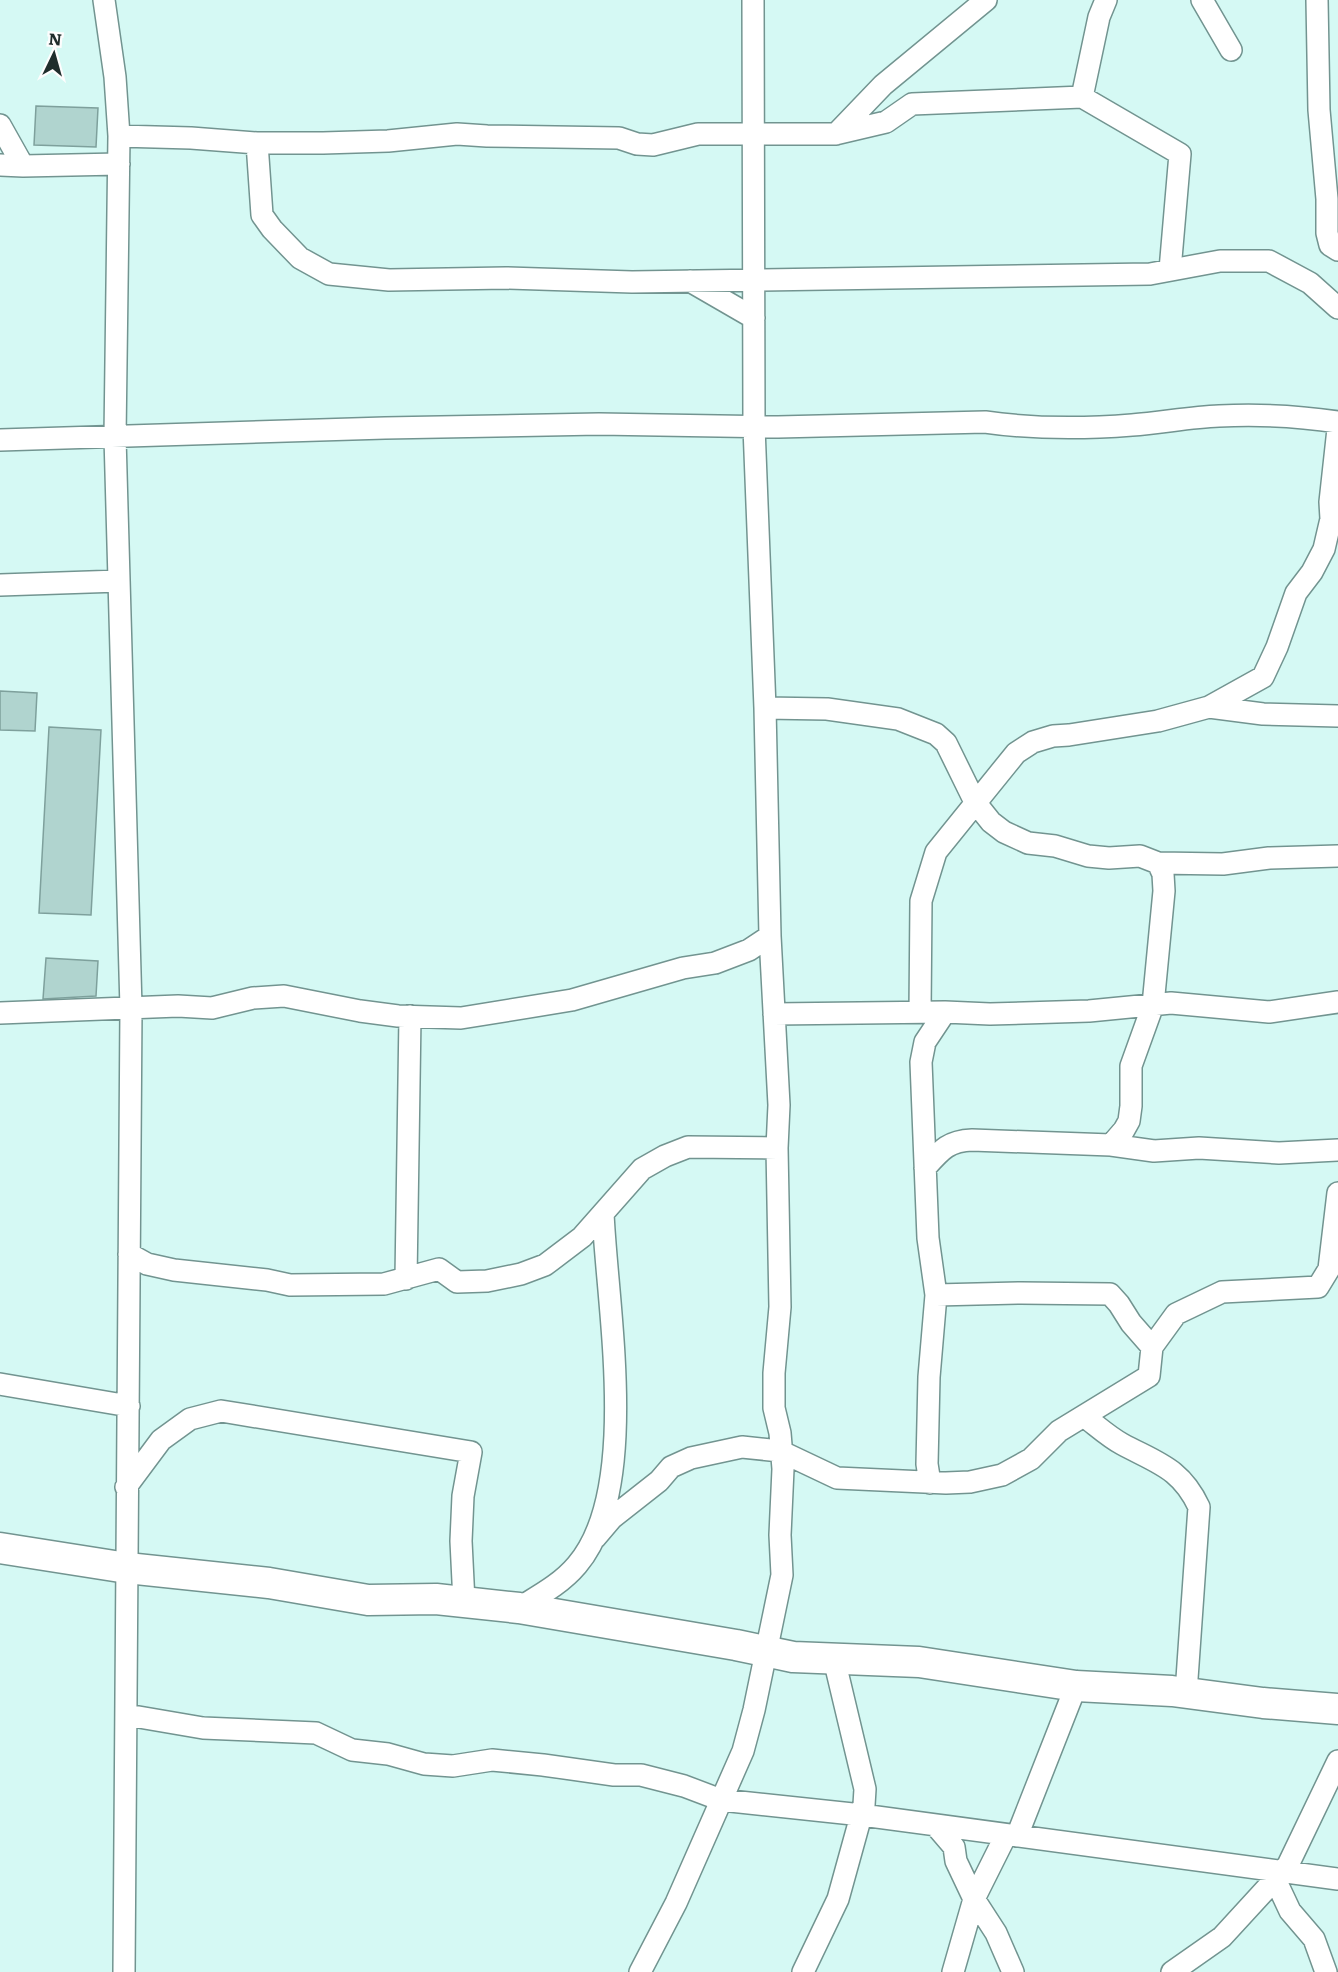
<svg xmlns="http://www.w3.org/2000/svg" width="1338" height="1972" font-family="Literata,serif">
<rect width="100%" height="100%" fill="#d5f9f4"/>
<!-- building -->
<path fill="#b0d4cf" stroke="#7ea09c" stroke-width="1.5" d="M36,106L98,108L96,147L34,145Z
M0,691L37,693L35,731L0,730Z
M49,727L101,730L91,915L39,913Z
M46,958L98,961L96,996L43,999Z"/>
<g fill="none" stroke-linecap="round" stroke-linejoin="round">
<!-- street casing -->
<g stroke="#729490" stroke-width="24">
<path id="street" d="M104,0L115,77L119,136L115,437L131,1008L124,1972
M1202,0L1231,50
M1317,0L1319,110L1327,199V233L1330,245L1338,250
M1082,97L1180,154L1170,270
M0,125L23,166
M836,134L883,85L986,0
M119,136L191,138L257,143H323L388,141L457,134L487,136L619,138L637,144L653,145L698,134H835L886,122L912,104L1082,97L1099,17L1106,0
M257,143L262,215L272,229L300,258L329,274L389,280L506,278L632,282L1150,274L1220,261H1269L1310,283L1338,308
M0,165L23,166L119,164
M690,281L754,318
M0,440L385,428L599,424L778,427L985,422C1034,429 1082,429 1132,425C1161,423 1190,417 1219,416C1259,414 1298,416 1338,422
M0,585L119,581
M1209,707L1263,714L1338,716
M765,708L827,709L898,719L936,734L946,743L975,802L991,822L1004,832L1028,843L1055,846L1088,856L1109,858L1140,856L1158,863L1223,864L1269,858L1338,856
M920,1012L921,901L936,852L1016,753L1033,742L1053,736L1069,735L1158,721L1209,707L1263,677L1277,647L1296,593L1312,572L1324,549L1331,519L1330,502L1338,429
M0,1013L178,1006L212,1008L253,998L284,996L360,1011L398,1016L461,1018L572,1000L683,968L715,963L749,950L770,936
M774,1014L945,1012L990,1014L1089,1011L1171,1003L1269,1012L1338,1002
M1111,1145L1124,1130L1129,1121L1131,1106V1066L1153,1005L1164,891L1163,874L1158,863
M925,1168C941,1150 948,1141 972,1140L1111,1145L1154,1151L1199,1148L1279,1153L1338,1150
M129,1254L147,1264L174,1270L267,1280L290,1285L384,1284L439,1269L457,1282L487,1281L521,1274L545,1265L582,1237L642,1169L665,1156L688,1147L777,1148
M406,1279L410,1016
M936,1295L1021,1293L1110,1294L1119,1304L1131,1323L1152,1347
M0,1384L129,1406
M1085,1417C1097,1426 1109,1437 1122,1444C1157,1463 1181,1468 1199,1507L1186,1693
M930,1483L927,1464L929,1377L936,1295L928,1238L921,1062L925,1042L945,1012
M126,1487L161,1440L190,1419L221,1411L471,1452L463,1496L461,1541L464,1602
M595,1538L612,1518L659,1481L671,1467L691,1458L742,1447L780,1451L837,1478L946,1483L970,1482L1002,1475L1031,1459L1059,1431L1149,1376L1152,1347L1176,1314L1222,1292L1318,1287L1329,1269L1338,1193
M519,1608C540,1595 561,1584 577,1565C641,1490 607,1307 603,1213
M127,1715L203,1728L316,1733L352,1750L388,1754L424,1764L453,1766L492,1760L543,1765L614,1775H641L684,1786L721,1800L862,1815L1338,1879
M936,1826L954,1847L956,1861L974,1899L996,1933L1013,1972
M1017,1836L1076,1686
M1275,1879L1290,1911L1314,1939L1326,1972
M640,1972L676,1903L743,1751L754,1710L782,1575L780,1535L783,1469L780,1433L774,1408V1373L780,1307L777,1148L779,1105L770,936L765,708L754,427L753,0
M803,1972L838,1899L864,1805L865,1789L834,1659
M953,1972L974,1899L1006,1835
M1172,1972L1222,1937L1288,1865L1338,1761"/>
</g>
<!-- secondary casing -->
<g stroke="#729490" stroke-width="33">
<path id="secondary" d="M0,1548L127,1568L269,1583L368,1600L436,1599L519,1608L736,1645L793,1657L919,1662L1076,1686L1172,1691L1263,1703L1338,1709"/>
</g>
<!-- street -->
<use href="#street" stroke="#fff" stroke-width="21"/>
<!-- secondary -->
<use href="#secondary" stroke="#fff" stroke-width="30"/>
</g>
<!-- north arrow -->
<g transform="translate(54 54) rotate(5)" stroke="#fdfdfd" stroke-width="4.5" paint-order="stroke">
<path d="M0-4.5L10 22L0 15L-10 22Z" fill="#1f2d2c"/>
<text y="-9" font-size="16" font-weight="bold" text-anchor="middle" fill="#1f2d2c">N</text>
</g>
</svg>
